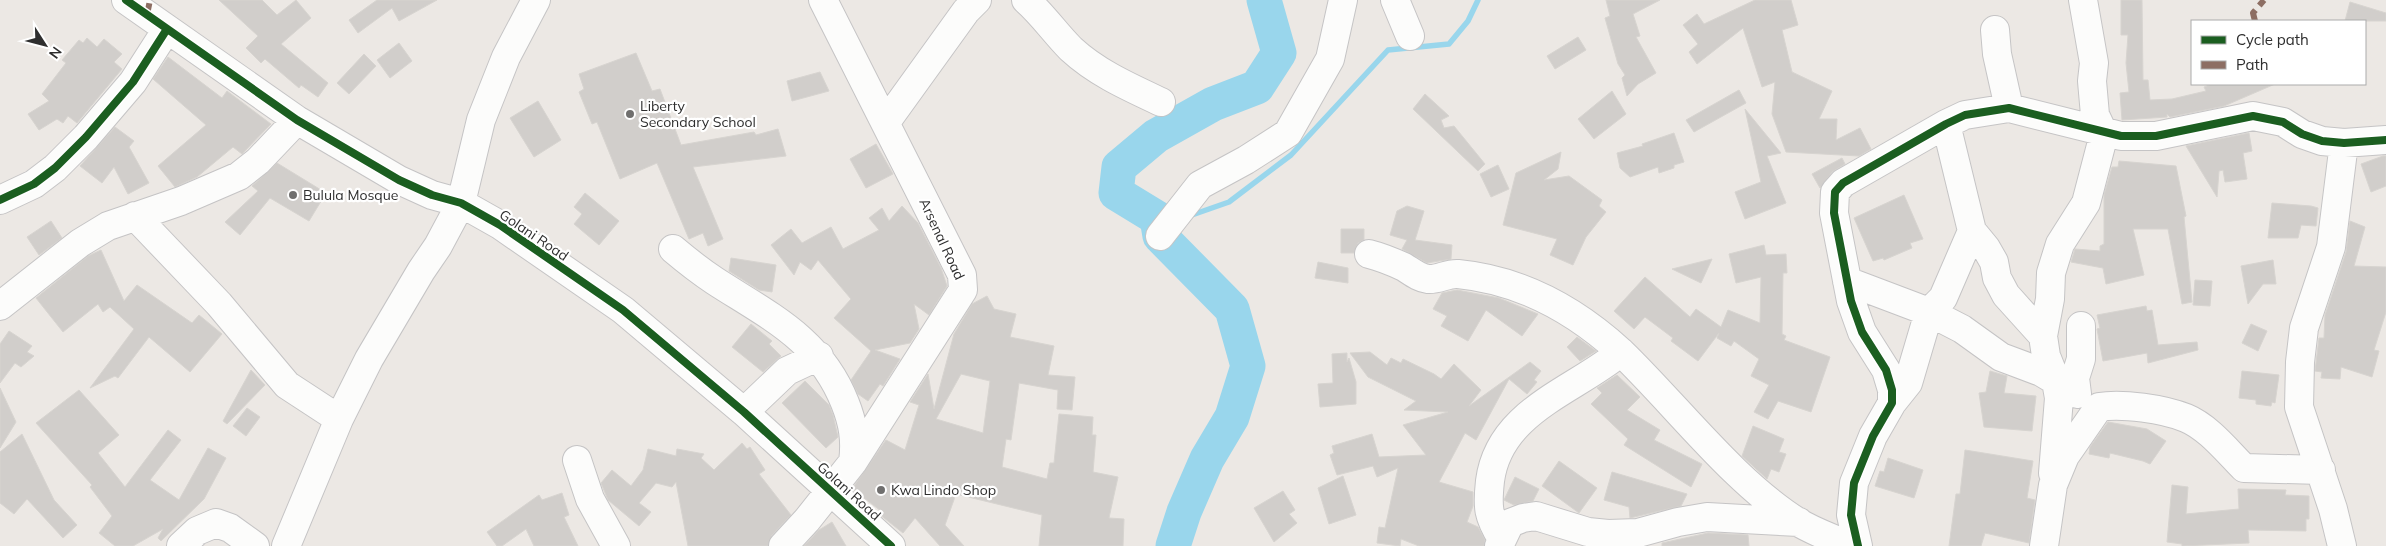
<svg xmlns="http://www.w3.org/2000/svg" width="2386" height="546" font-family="Mulish,sans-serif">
<rect width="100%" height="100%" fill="#ece8e4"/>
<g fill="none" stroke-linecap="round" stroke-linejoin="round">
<!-- stream -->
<path stroke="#99d6ec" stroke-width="5.5" d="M1189,216L1229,202L1291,155L1388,50L1449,44L1468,21L1478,0"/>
<!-- river -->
<path stroke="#99d6ec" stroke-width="35" d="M1173,546L1184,512L1207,459L1232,417L1248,366L1232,309L1160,236L1157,218L1116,193L1119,167L1156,136L1213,104L1257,87L1279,53L1264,0"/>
</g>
<!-- building -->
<path fill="#d1cecb" stroke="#d7d4d0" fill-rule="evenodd" d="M219,0H262L277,15L296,0L311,18L281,44L328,83L318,97L301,85L299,88L265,59L261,63L246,48L258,36Z
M377,0H437L399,21L392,8L358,33L349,20Z
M1606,0H1660L1633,14L1640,36L1636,37L1656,73L1638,84L1627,96L1622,78L1625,75L1618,64L1605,18L1610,16Z
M1755,0H1791L1798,25L1782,30L1792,72L1832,91L1819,119H1837L1836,140L1860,128L1871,149L1859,156L1786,152L1772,114L1775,82L1762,87L1743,28L1697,64L1689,52L1698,44L1683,25L1697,14L1704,24Z
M2121,0H2142L2143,80H2148L2150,100L2172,99L2206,91L2204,87L2212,84H2275L2224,106L2170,117L2167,114V117L2122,120L2120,93L2129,92L2126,63L2128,35H2121Z
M2350,2L2386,13V21H2345Z
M1578,37L1586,50L1555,69L1547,56Z
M87,38L97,47L104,39L122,54L114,62L122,69L77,123L68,116L63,123L57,119L39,130L28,114L49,101L42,94L66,63L62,60L79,40L83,43Z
M399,43L412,61L390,78L377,60Z
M636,53L652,91L660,89L681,145L754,132L756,135L778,129L786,156L693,167L723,239L708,246L703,233L689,239L657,163L620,179L597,122L592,124L579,92L584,89L579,74Z
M364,54L376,66L349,94L337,83Z
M168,57L222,98L227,91L271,124L242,154L233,147L197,177L175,187L158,166L206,125L153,79Z
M820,72L829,91L792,101L787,81Z
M1739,90L1746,103L1694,132L1686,120Z
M1612,91L1626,114L1594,139L1578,119Z
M1425,94L1449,116L1441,120L1444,128L1454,126L1485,164L1478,171L1413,109Z
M538,101L561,140L534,157L510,118Z
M1745,109L1781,153L1767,156L1786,203L1745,219L1735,192L1761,182Z
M115,127L134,141L129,147L149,183L128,194L114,167L102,183L80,166Z
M1674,133L1684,162L1674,165V168L1659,173L1658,167L1630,177L1620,168L1617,153L1643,146L1642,144Z
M2249,133L2252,151L2243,153L2247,179L2225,182L2223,170L2219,171L2217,197L2186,146Z
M876,144L893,174L866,188L850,159Z
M1561,152L1558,169L1544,180L1569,176L1602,200L1599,206L1606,212L1586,237L1573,265L1550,255L1557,239L1503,225L1516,173Z
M2383,156H2386V186L2371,192L2361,164Z
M1842,158L1845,164L1832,172L1820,188L1812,174Z
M2119,161L2176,166L2186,216L2184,217L2192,302L2182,304L2168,229H2133L2144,275L2106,284L2103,268L2071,262L2075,249L2100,251V246L2104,244V195L2112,167H2118Z
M277,163L326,193L309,221L270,198L240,235L225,222L258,191L252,186Z
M1498,165L1509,189L1491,197L1480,174Z
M585,193L619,221L599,245L574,224L582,214L574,207Z
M1904,195L1923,239L1910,243L1912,248L1884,260L1883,258L1873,261L1854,218Z
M2272,203L2311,206L2318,208L2316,226L2301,225L2298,238H2268Z
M902,206L918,223L941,268L947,286L929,315L914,304L919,329L910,343L875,350L900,359L883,386L880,384L868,401L858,394L851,380L871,351L834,318L851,299L818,260L811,270L800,262L794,275L771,245L791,229L802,243L831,227L843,249L879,230L869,218L882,208L889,221Z
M1407,206L1424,211L1415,240L1452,245L1451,259L1427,263L1402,249L1407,240L1390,235L1397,211Z
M51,221L62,238L39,255L27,237Z
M2350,221L2365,227L2354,266L2386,267V312L2374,350L2379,351L2372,377L2341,367L2340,379L2321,378L2322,372L2315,371L2319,338H2324L2325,315L2346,252Z
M1341,229H1364V240L1358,243L1354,253H1341Z
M1764,245L1766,255L1786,254L1787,273H1783L1782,334L1786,336L1784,340L1830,357L1811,412L1778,401L1768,419L1754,412L1769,385L1751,376L1759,359L1734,341L1731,346L1717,338L1719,333L1698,361L1671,341L1673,338L1645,317L1634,329L1614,311L1645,277L1690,317L1696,309L1721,327L1728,310L1760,323L1761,277L1736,283L1729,254Z
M101,250L124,301L137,285L192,323L199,315L222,334L190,372L149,337L118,378L115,376L90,388L134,329L110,307L103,312L98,304L63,332L36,298L88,256Z
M731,258L776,265L772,292L759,290L729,271Z
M1712,259L1701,283L1672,269Z
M2273,260L2276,284H2263L2248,304L2241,266Z
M1318,262L1348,268V283L1315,278Z
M2195,280L2212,281L2210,306L2193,305Z
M1457,290L1499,298L1538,314L1522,336L1486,310L1468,341L1441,326L1447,316L1433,309L1442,293Z
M987,296L994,309L1016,314L1010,337L1054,346L1048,375L1075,377L1072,410L1057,409L1058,390L1019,383L1011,440L1006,439L1002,467L1047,479L1050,463H1054L1059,414L1093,417L1092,435H1096L1093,472L1118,477L1109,518L1124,519L1123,546H1039L1042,515L956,494L945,525L964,546H940L915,518L903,533L879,514L881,511L852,489L886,440L905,450L919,405L910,402L928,374L934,409L954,334L972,304ZM961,374L990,381L983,433L936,419Z
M2146,306L2147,311L2152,310L2158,345L2197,342L2198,350L2148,363L2147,353L2103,361L2097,329L2100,328L2097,315Z
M751,324L772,341L769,344L781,356L763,372L732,347Z
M2251,324L2267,331L2258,351L2242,343Z
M9,331L32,346L27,352L34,356L21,367L15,363L0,383V344Z
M1577,337L1596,351L1580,361L1567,347Z
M1370,352L1387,365L1391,358L1401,363L1403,359L1434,374L1441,379L1454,364L1481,390L1469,406L1530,362L1541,371L1534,380L1537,382L1527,394L1509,379L1476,440L1465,433L1439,482L1473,492V506L1467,522L1478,527L1485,540L1484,546H1419L1401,539L1400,546L1377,543L1379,527L1385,528L1398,468L1377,477L1373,466L1337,475L1330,455L1334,453L1332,446L1372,434L1379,457L1426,455L1403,425L1448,412L1404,410L1416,401L1368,377L1350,353Z
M1347,353V362L1349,358L1356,382V404L1320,407L1318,384L1333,383L1332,354Z
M251,370L265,385L227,424L223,421Z
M1990,371L2007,376L2004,393L2036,396L2032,431L1984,427L1979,393L1986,392Z
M2242,371L2279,375L2275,403L2272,402L2271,406L2256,404V400L2239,398Z
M1617,375L1640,397L1627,410L1660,430L1654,440L1702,464L1691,487L1624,445L1628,439L1591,404L1602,393L1597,388Z
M805,381L829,405L833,415L838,437L826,448L782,403Z
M0,388L16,422L0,448Z
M79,390L119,435L98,453L125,487L168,430L181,440L150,480L179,500L208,448L226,458L204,499L161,541L158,538L163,529L133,546H115L99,533L112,516L90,487L92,485L36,423Z
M247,408L260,417L246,436L233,426Z
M2108,422L2147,429L2166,441L2150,464L2143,461L2110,453L2109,458L2089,454L2090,447Z
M1753,426L1784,439L1779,452L1786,454L1779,472L1771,469L1767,479L1742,456Z
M22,434L54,500L77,525L63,538L27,499L14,514L0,503V452Z
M742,443L747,449L750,447L765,470L759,474L791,515L772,535L768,546H688L676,482L672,487L656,483L639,503L651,512L639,526L608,500L601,483L612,470L631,486L643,470L648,449L676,456L677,449L704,454L701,458L714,470Z
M1965,450L2033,461L2027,498L2035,500L2029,543L1985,533L1981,546H1949L1956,494H1960Z
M1888,458L1923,470L1914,498L1875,486L1880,471L1884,472Z
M1559,461L1597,488L1579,513L1542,486Z
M1612,472L1687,494L1681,506L1630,518L1629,507L1604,500Z
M1343,476L1356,515L1329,524L1318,488Z
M1515,477L1539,489L1533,501L1514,505L1504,500Z
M2172,485L2188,487L2186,514L2239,509L2238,489L2286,490L2285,495L2309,496V519H2306V531L2248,530L2249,543L2182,546V544L2167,542Z
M1283,491L1295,510L1289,514L1297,523L1274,542L1254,508Z
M562,493L569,515L564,517L578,546H534L526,529L502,546H497L487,532L539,495L542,500Z
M832,522L846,546H804L819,530Z
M1708,533L1748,535L1749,546H1662V543Z"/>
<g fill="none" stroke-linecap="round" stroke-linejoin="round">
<!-- minor casing -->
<g stroke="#c5c4c5" stroke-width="30">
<path id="minor" d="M126,0L297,120L399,180L432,195L461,203L500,225L623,310L744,412L891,546
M1026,0C1043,15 1055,33 1071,49C1097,73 1129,87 1161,102
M1395,0L1410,36
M1995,30L1997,54L2009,108
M886,122L966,11L977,0
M1946,124L1972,231L1986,248L1994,262L1997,278L2006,295L2043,336L2046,356L2056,381L2075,378
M0,200L34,184L55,168L86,137L133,82L167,29
M135,216L219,304L287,385L339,419
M1160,236L1200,185L1246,160L1288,133L1330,59L1343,0
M673,249C686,260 700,271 715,281C769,316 820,339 845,403C853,423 856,440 853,462
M1369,254C1381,257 1393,262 1404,267C1412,272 1419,278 1428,279C1438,280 1448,273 1458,274C1521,280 1575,310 1621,352C1676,405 1734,482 1798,522C1814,532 1833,538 1850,546
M1847,281L1929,312L1962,329L2001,357L2041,372L2056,381L2059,398L2053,473
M0,306L80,243L108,226L181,201L239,176L258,161L297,120
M2043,336L2050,299L2051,273L2060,244L2086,203L2104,134L2095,115L2092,81L2094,63L2083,0
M2077,394L2075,378L2081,359V326
M1892,403L1908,383L1929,312L1943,298L1972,231
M744,412L787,371L819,356
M577,460L590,499L616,546
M1502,539C1488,516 1487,508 1490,481C1499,411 1574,391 1621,352
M181,546L197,531L216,523L230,528L255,546
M286,546L339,419L369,359L421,271L438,246L461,203L481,120L506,57L536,0
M783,546L807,520L853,462L963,290L962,275L823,0
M1499,546L1510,523L1523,518L1536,516L1588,532L1608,534L1638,533L1678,522L1707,517L1799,522
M1858,546L1851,515L1854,483L1873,436L1892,403V390L1886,370L1862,332L1851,301L1834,213L1835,192L1843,183L1946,124L1965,115L2009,108L2121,136H2156L2253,116L2283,122L2302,134L2322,141L2344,143L2386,140
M2044,546L2053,485L2065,456L2099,407C2122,403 2164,409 2186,418C2208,427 2227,451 2244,468L2321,470
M2342,546L2333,509L2299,407L2300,362L2304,328L2331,247L2344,143"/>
</g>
<!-- minor -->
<use href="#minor" stroke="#fcfcfb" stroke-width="28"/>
<!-- quiet -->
<path stroke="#8d6e63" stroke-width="6" stroke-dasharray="12 6" stroke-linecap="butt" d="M147,15L150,0
M2255,21L2253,13L2264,0"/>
<!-- cycleway casing -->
<g stroke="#fff" stroke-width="11">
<path id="cycleway" d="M126,0L297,120L399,180L432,195L461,203L500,225L623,310L744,412L891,546
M0,200L34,184L55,168L86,137L133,82L167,29
M1858,546L1851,515L1854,483L1873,436L1892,403V390L1886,370L1862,332L1851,301L1834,213L1835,192L1843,183L1946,124L1965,115L2009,108L2121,136H2156L2253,116L2283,122L2302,134L2322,141L2344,143L2386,140"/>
</g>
<!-- cycleway -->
<use href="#cycleway" stroke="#1b5e20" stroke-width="8"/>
</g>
<!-- markers -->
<g fill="#706f6e" stroke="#fff" stroke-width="2">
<circle cx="630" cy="114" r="5"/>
<circle cx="293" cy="195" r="5"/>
<circle cx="881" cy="490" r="5"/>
</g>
<g text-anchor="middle" stroke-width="4.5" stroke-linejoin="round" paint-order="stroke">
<!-- poi labels -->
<g font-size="14" fill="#2e2e2e" stroke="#fff" text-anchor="start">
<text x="640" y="111">Liberty<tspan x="640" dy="16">Secondary School</tspan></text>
<text x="303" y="200">Bulula Mosque</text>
<text x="891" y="495">Kwa Lindo Shop</text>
</g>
<!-- street labels -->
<g font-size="14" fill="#2e2e2e" stroke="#fff">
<text transform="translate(534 235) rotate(34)" y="5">Golani Road</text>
<text transform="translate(942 239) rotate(65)" y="5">Arsenal Road</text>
<text transform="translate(849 491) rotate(42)" y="5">Golani Road</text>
</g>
</g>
<!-- legend -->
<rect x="2191" y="20" width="175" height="65" fill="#ffffff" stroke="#ababab"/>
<rect x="2201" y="36" width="25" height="8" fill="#1b5e20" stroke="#ababab"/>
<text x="2236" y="45" font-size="15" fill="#2e2e2e">Cycle path</text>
<rect x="2201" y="61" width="25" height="8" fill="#8d6e63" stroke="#ababab"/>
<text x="2236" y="70" font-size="15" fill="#2e2e2e">Path</text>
<!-- north arrow -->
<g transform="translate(45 45) rotate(126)" stroke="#ffffff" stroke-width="4" paint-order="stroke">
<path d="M0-4L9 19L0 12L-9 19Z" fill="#2e2e2e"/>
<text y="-8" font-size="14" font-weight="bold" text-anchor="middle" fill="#2e2e2e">N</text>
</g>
</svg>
